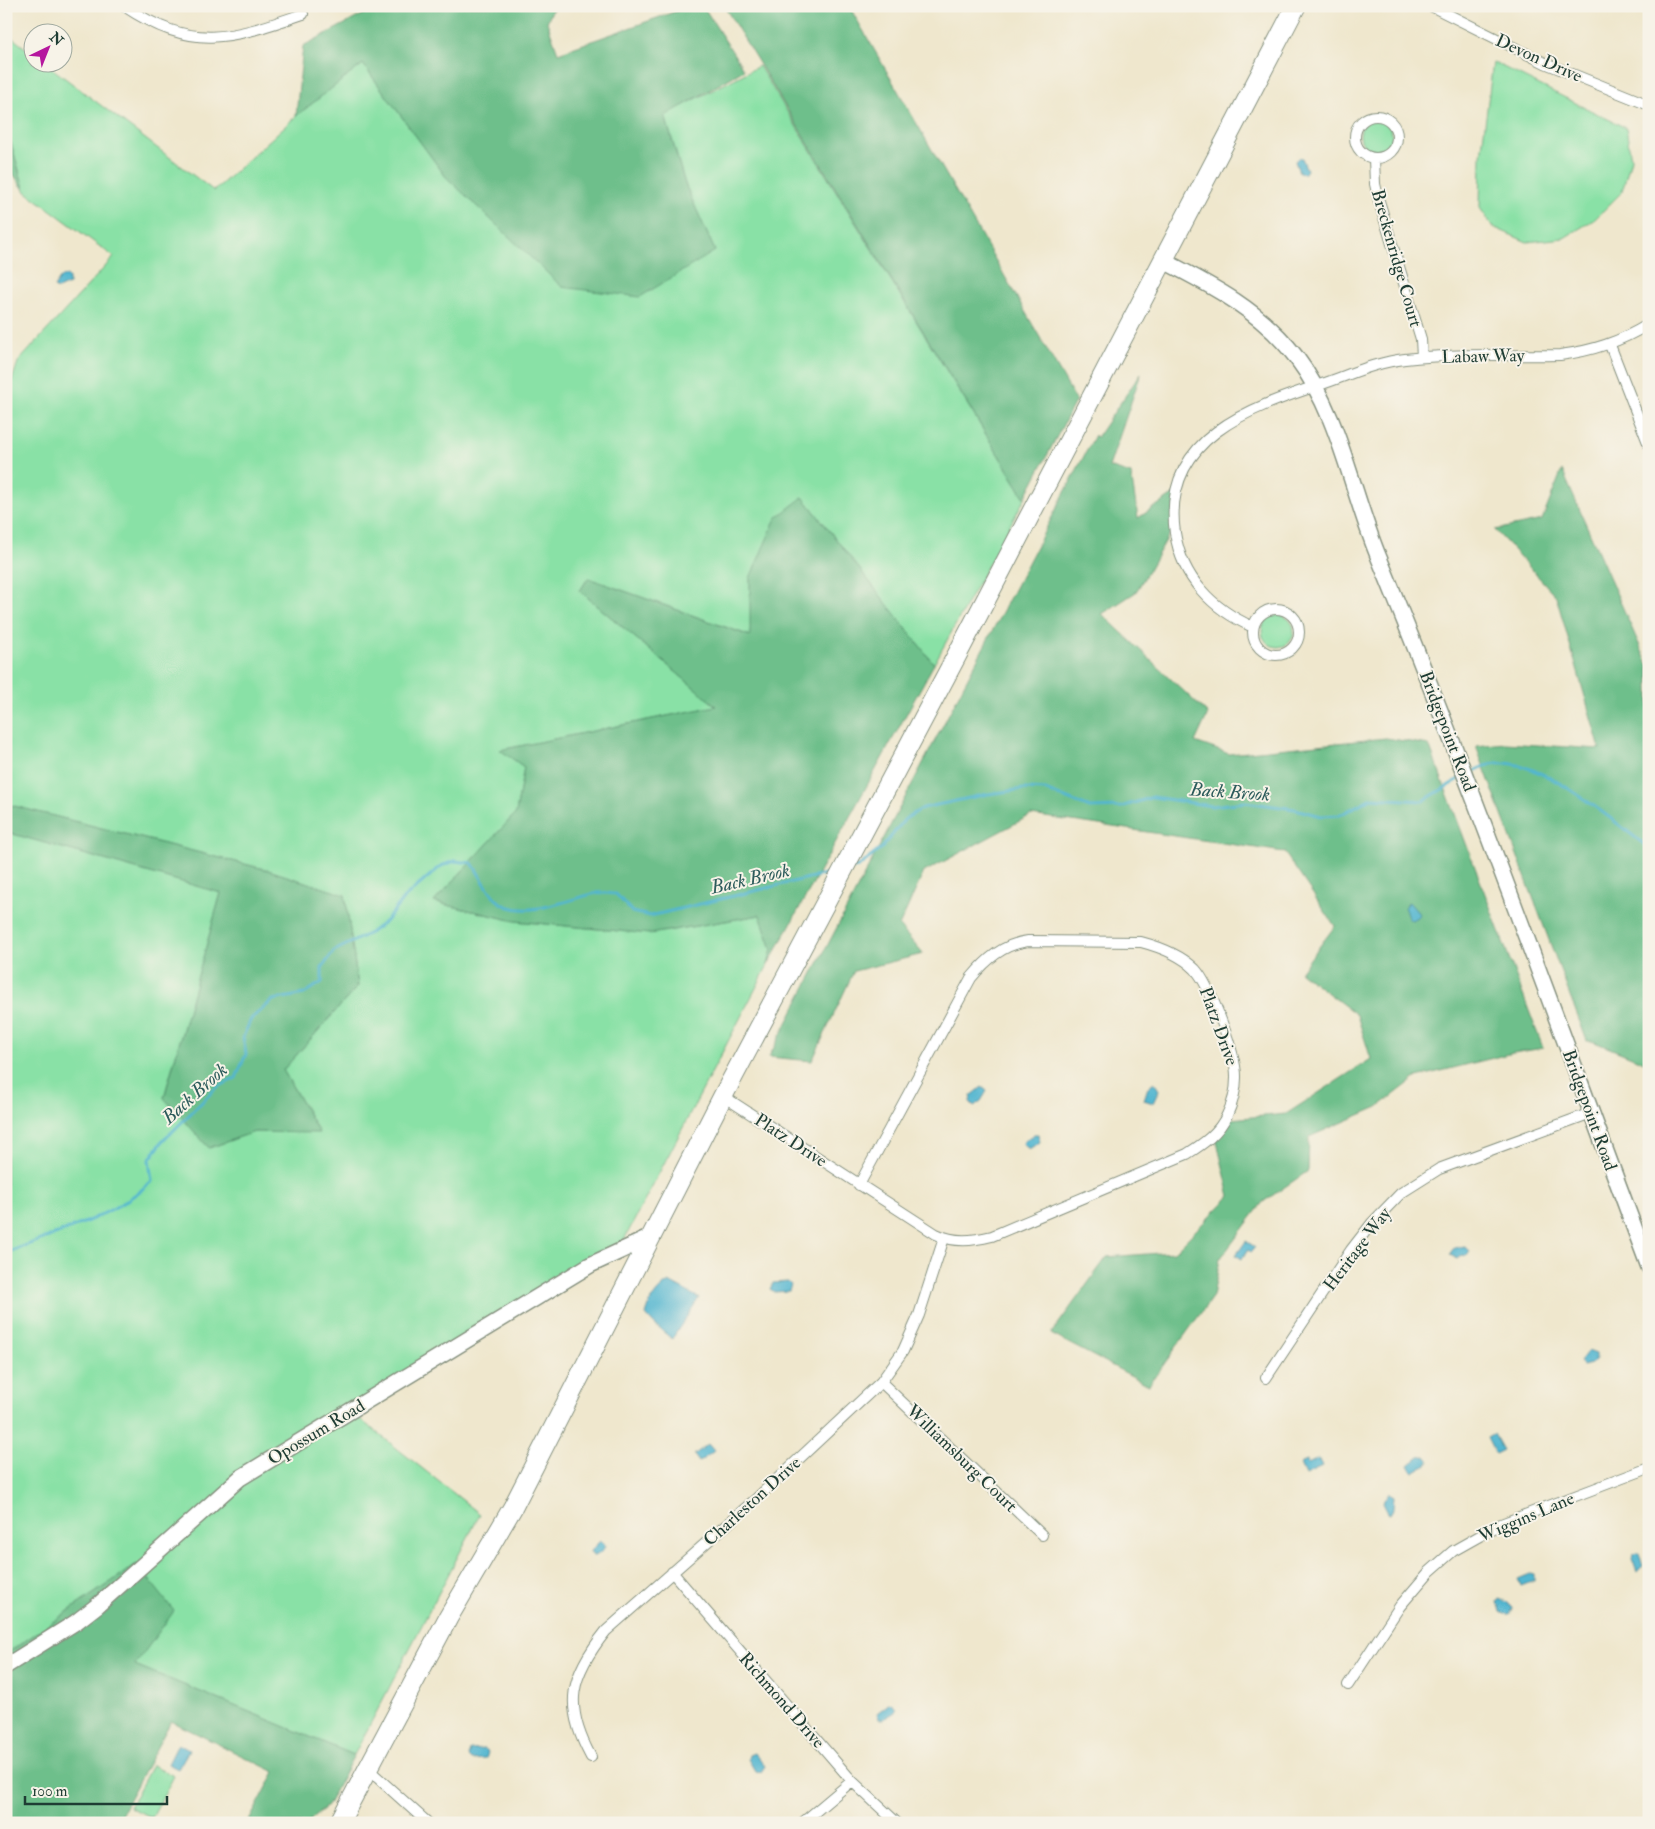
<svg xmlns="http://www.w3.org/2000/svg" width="1655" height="1829" font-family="'IM FELL Double Pica',serif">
<rect width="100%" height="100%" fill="#f7f3e8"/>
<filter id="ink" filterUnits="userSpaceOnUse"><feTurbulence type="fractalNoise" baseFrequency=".02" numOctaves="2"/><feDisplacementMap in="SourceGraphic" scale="10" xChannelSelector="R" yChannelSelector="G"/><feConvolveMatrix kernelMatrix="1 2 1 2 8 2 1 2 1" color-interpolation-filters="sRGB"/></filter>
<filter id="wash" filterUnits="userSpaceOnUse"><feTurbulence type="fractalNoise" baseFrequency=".0096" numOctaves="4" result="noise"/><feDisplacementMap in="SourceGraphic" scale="20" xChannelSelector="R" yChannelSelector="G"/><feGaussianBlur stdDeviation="1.12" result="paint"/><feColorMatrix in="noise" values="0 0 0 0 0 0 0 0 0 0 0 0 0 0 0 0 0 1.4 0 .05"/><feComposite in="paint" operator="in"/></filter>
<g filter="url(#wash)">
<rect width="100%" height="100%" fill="#efe7cd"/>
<!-- green -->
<path fill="#89e1a6" stroke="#548f6d" d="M6,33L32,53V62L45,63L214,191L296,116L363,64L446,177L715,251L685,184L665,115L759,66L1025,498L934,664L803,497L750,578L751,636L588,578L580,591L716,706L501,750L524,767L516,813L434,902L515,921L650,934L760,915L772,949L768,965L624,1240L347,1409L480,1514L354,1755L135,1665L137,1564L6,1654V832L221,893L164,1097L209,1148L254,1132H319L283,1070L358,986L345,895L268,870L6,804V399L18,362L114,257L25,191L6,126Z
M1493,62L1626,128L1631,159L1622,192L1595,219L1564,238L1527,242L1493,227L1480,208L1481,156Z
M1360 135a16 16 0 1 1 32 0a16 16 0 1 1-32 0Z
M1262 631a16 16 0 1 1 32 0a16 16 0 1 1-32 0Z
M152,1765L174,1776L152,1818L130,1807Z"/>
<!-- forest -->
<path fill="#6ebf8b" stroke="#467e60" d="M379,6H554L547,22L558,53L691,6H703L744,70L665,116L685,184L715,251L640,297L562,287L446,177L363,64L296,116L303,46Z
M724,6H849L1076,400L1025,498Z
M6,126L25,191L6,164Z
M1141,373L1109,467L1131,474L1138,518L1179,491L1176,523L1136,592L1102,614L1208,714L1195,742L1229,754L1386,738L1429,745L1543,1048L1513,1053L1417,1077L1378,1107L1309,1137L1308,1171L1263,1202L1220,1259L1213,1296L1149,1385L1051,1334L1107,1257L1174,1252L1230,1196L1216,1138L1230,1119L1286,1114L1371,1059L1357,1015L1300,972L1335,926L1284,852L1031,815L924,872L899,926L923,954L854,971L812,1061L769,1057L1095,435L1097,437Z
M1562,470L1649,667V1064L1592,1041H1587L1476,746L1505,743L1600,749L1556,596L1495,530L1542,520Z
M803,497L934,664L768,965L772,949L760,915L650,934L515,921L434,902L516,813L524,767L500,750L716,706L580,591L588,578L750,636V578L776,518Z
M6,804L268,870L345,895L358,986L283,1070L319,1133L254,1132L209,1148L164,1098L221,893L6,832Z
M137,1564L174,1611L135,1665L354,1755L327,1806L307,1823H248L275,1772L171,1721L119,1818L98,1823H6V1789L9,1787L6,1783V1654Z"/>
<!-- water -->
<path fill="#52b6d0" stroke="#387a82" d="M1298,158H1302L1307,170L1304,174L1299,172L1295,161Z
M67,275L69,279V284L58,289L54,287L61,277Z
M1409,902L1420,915L1412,920L1409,919L1404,907Z
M1154,1082L1159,1090L1153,1103L1144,1100L1148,1087Z
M982,1087L987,1091L981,1101L974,1106L970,1102L971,1096Z
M1034,1134H1038L1040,1142L1029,1149L1023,1144L1024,1141Z
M1246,1241L1255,1247L1251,1252L1248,1250L1242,1259L1236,1255Z
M1465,1246L1470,1251L1466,1256L1463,1255L1458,1259L1450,1255L1454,1248Z
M669,1282L699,1298L672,1339L655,1325L646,1315C650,1300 656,1290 669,1282Z
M788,1282L791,1285L789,1291L774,1292L770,1289L773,1283Z
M1588,1351L1596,1354V1359L1591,1364L1583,1366L1579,1362Z
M1494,1434L1503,1450L1495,1454L1487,1438Z
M708,1444L714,1451L699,1462L694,1455Z
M1426,1456L1430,1461L1428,1465L1423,1466L1413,1472L1409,1465L1419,1457Z
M1318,1459L1322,1467L1305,1475L1300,1464L1307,1461L1308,1464Z
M1389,1493L1394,1496L1393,1509L1390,1514L1387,1513L1382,1503Z
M600,1541L605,1545C604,1550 598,1556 593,1556L590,1551Z
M1639,1553L1643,1567L1637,1572L1632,1559L1633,1554Z
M1530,1574L1534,1575V1581L1521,1586L1518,1579Z
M1499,1599L1507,1602L1513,1608L1510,1615L1500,1611L1497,1602Z
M890,1703L896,1708L895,1712L884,1719H879L877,1713Z
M178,1744L189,1750L178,1769L168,1764Z
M484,1749L488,1752L486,1759L471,1760L468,1757L470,1750Z
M754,1753L765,1766L761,1772L755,1771L748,1759L749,1755Z"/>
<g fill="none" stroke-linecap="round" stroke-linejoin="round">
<!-- stream -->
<path stroke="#52b6d0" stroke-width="3" d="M1469,774C1477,769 1488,764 1497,763C1543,759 1613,821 1649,848
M852,868L858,867L882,848L905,819L923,808L988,794L1024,789L1045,790L1090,808L1121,807L1153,797L1212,806L1245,802L1295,809L1321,816L1340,815L1371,798L1423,801L1461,778
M6,1253C56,1233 112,1218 152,1181L149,1160L162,1142L216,1088L236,1078L246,1054L243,1037L251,1019L273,1000L304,994L322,982V968L334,951L370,933L386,921L403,899L441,866L455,861L472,863C480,875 487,889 496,899C520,923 570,898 597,893C603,892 610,894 616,894L632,912L650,916L834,872"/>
</g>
</g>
<g filter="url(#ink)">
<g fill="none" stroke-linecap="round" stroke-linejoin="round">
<!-- street casing -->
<g stroke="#879280" stroke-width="12">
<path id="street" d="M124,6C193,52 230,39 303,14
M1431,6L1545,63L1649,105
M1355 137a21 21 0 1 1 42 0a21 21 0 1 1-42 0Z
M1374,158L1375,184L1379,201L1421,339L1422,357
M1610,345L1649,445
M1253 632a23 23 0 1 1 46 0a23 23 0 1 1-46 0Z
M1253,627C1212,609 1182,578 1175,533C1161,438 1250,408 1322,384C1349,375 1376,362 1405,359C1456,353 1509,356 1560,355C1593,351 1620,342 1649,324
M723,1096L936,1234C955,1243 972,1241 992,1236L1187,1154C1203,1144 1219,1133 1227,1115C1232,1105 1236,1090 1236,1078C1237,1056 1210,985 1195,969C1181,955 1160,947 1141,942L1028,941C1003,944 986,960 971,978L859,1185
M1266,1378L1351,1250L1372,1223L1401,1193L1439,1169L1591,1113
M881,1382L1042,1535
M672,1572L852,1781L897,1823
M1348,1685L1400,1606L1429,1572L1453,1551L1501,1524L1649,1468
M591,1757C563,1706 570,1676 606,1631L757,1498L881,1382L903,1351L919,1315L944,1238
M368,1769L428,1823
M802,1823L852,1781"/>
</g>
<!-- secondary casing -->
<g stroke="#879280" stroke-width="18">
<path id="secondary" d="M1162,260C1213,286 1261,311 1296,357C1340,415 1351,491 1379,558C1475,792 1560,1030 1649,1267
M6,1666L76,1622L98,1605L240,1478L590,1265L653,1236"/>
</g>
<!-- highway casing -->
<g stroke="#879280" stroke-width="21">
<path id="highway" d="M339,1823L448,1618L513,1507L723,1096L957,655L1296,6"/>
</g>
<!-- street -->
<use href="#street" stroke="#fff" stroke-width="10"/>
<!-- secondary -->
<use href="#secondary" stroke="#fff" stroke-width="15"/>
<!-- highway -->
<use href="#highway" stroke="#fff" stroke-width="19"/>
</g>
</g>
<g text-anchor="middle" stroke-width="4" stroke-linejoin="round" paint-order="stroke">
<!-- street labels -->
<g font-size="18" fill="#1f3d34" stroke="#f7f3e8">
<text transform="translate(1539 58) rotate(24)" y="6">Devon Drive</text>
<text transform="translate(1397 258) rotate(74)" y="6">Breckenridge Court</text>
<text transform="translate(1483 356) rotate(-1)" y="6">Labaw Way</text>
<text transform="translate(1448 731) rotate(69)" y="6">Bridgepoint Road</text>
<text transform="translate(1219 1026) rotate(70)" y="6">Platz Drive</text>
<text transform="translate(1590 1110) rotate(70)" y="6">Bridgepoint Road</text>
<text transform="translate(791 1140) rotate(33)" y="6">Platz Drive</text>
<text transform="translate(1357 1249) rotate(-53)" y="6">Heritage Way</text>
<text transform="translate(316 1432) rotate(-31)" y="6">Opossum Road</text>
<text transform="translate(962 1458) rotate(44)" y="6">Williamsburg Court</text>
<text transform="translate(752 1501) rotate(-42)" y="6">Charleston Drive</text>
<text transform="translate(1526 1517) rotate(-23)" y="6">Wiggins Lane</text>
<text transform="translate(782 1700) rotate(49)" y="6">Richmond Drive</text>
</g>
<!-- water labels -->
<g font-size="19" font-style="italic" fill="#2c5b5b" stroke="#f7f3e8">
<text transform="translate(1230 791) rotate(4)" y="7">Back Brook</text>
<text transform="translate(750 878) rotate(-13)" y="7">Back Brook</text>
<text transform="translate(194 1093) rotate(-42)" y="7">Back Brook</text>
</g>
</g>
<!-- margin -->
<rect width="1655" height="1829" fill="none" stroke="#f7f3e8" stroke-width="25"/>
<!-- north arrow -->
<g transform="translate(48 48) rotate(43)"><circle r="24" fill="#f7f3e8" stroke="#a1aaa0"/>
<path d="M0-4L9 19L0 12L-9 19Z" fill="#b5179e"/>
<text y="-8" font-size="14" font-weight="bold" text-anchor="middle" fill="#1f3d34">N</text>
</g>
<!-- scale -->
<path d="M25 1796v8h142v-8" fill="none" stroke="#1f3d34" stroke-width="2.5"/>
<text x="32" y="1796" font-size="15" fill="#1f3d34" stroke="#f7f3e8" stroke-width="4" paint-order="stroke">100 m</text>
</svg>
